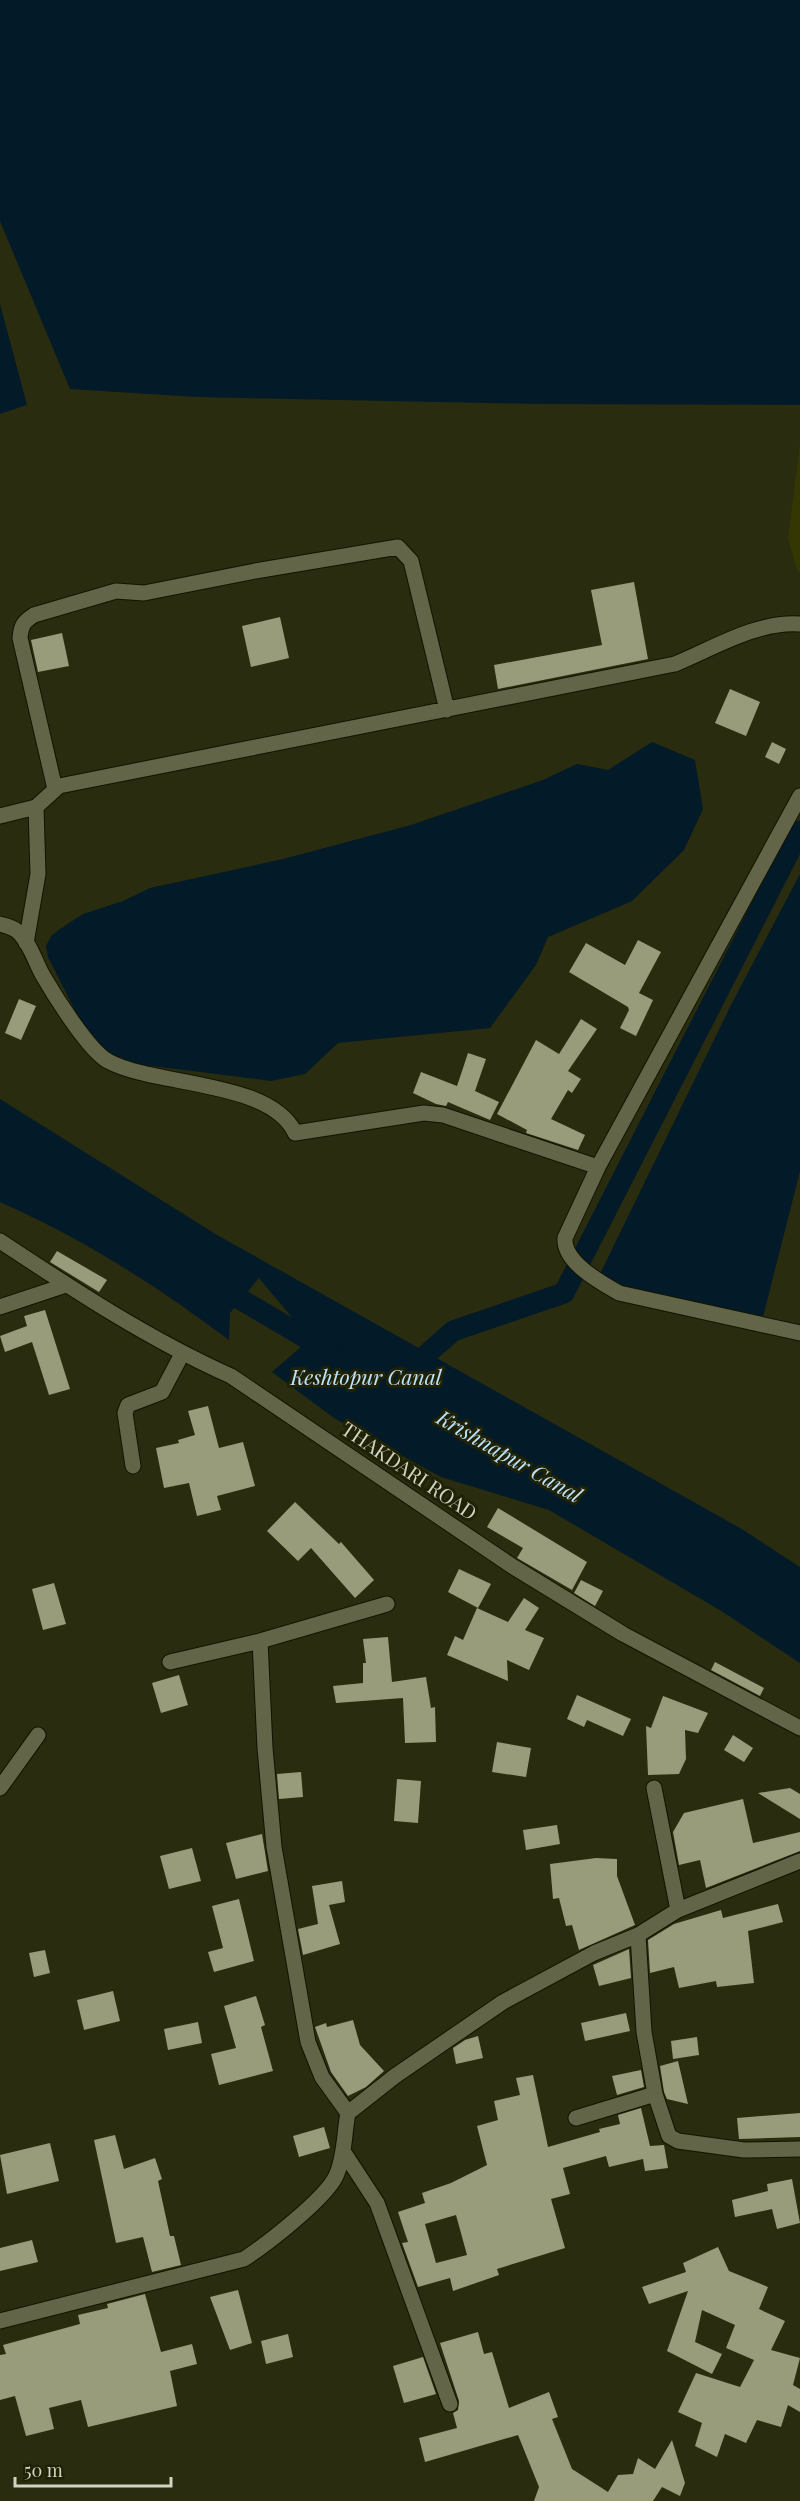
<svg xmlns="http://www.w3.org/2000/svg" width="800" height="2501" font-family="'Playfair Display',serif">
<rect width="100%" height="100%" fill="#292c0f"/>
<!-- green -->
<path fill="#343702" d="M800,444V572L797,571L788,538Z"/>
<!-- water -->
<path fill="#031a28" d="M0,0H800V405L539,404L197,397L70,389L0,221Z
M0,304L27,405L0,414Z
M652,742L695,760L703,809L684,850L632,901L548,937L536,965L490,1028L338,1043L305,1074L271,1081L136,1064L107,1052L90,1040L48,957L46,946L51,936L60,929L83,914L123,901L150,888L283,859L411,825L543,780L577,764L608,770Z
M800,874V1171L763,1317L621,1289L600,1274L732,1003Z
M0,1099L217,1235L740,1528L800,1567V1663L723,1612L549,1510L441,1477L334,1418L272,1372L310,1339L259,1278L230,1313L229,1340C157,1286 82,1238 0,1202Z"/>
<g fill="none" stroke-linecap="round" stroke-linejoin="round">
<!-- canal -->
<path stroke="#031a28" stroke-width="21" d="M218,1286L333,1354
M427,1354L453,1331L564,1293L800,831"/>
</g>
<!-- building -->
<path fill="#989c7b" fill-rule="evenodd" d="M634,582L648,659L498,689L494,665L602,645L591,590Z
M280,617L289,658L251,667L242,626Z
M62,633L69,666L38,672L31,640Z
M730,689L760,702L746,736L715,723Z
M772,742L786,749L779,764L765,757Z
M638,940L661,952L639,993L653,1000L636,1036L620,1028L629,1010L628,1007L569,972L586,943L625,965Z
M19,999L36,1006L21,1040L5,1033Z
M581,1019L597,1029L568,1071L581,1079L572,1093L568,1090L551,1119L585,1135L578,1150L526,1133L527,1130L497,1114L536,1040L559,1054Z
M468,1053L486,1059L475,1091L499,1102L490,1120L448,1102L446,1106L436,1104L413,1093L421,1072L457,1086Z
M57,1251L107,1280L99,1292L50,1262Z
M45,1310L70,1389L49,1395L32,1342L5,1352L0,1336L27,1326L24,1316Z
M208,1406L219,1448L243,1442L255,1486L217,1496L221,1510L197,1516L189,1483L164,1488L156,1448L179,1443L178,1440L195,1435L188,1411Z
M295,1502L339,1544L341,1542L374,1580L355,1598L311,1548L298,1561L267,1531Z
M498,1508L587,1562L572,1590L517,1558L523,1548L487,1527Z
M459,1569L491,1584L478,1608L448,1592Z
M581,1580L603,1591L595,1606L574,1593Z
M54,1583L66,1624L43,1630L32,1589Z
M524,1598L539,1608L525,1630L544,1638L529,1670L507,1660L508,1681L447,1655L455,1636L463,1640L477,1608L508,1622Z
M388,1637L392,1682L426,1677L431,1708L435,1707L436,1742L405,1743L403,1698L336,1703L333,1686L363,1683V1663H366L363,1639Z
M715,1662L764,1688L760,1696L711,1670Z
M179,1675L188,1705L161,1713L152,1683Z
M577,1695L631,1719L623,1736L587,1720L584,1727L567,1719Z
M663,1696L708,1713L698,1733L685,1730L686,1759L679,1774L648,1775L646,1726L651,1728Z
M733,1735L753,1748L744,1762L724,1750Z
M497,1742L531,1748L526,1777L492,1772Z
M301,1772L303,1797L279,1799L277,1774Z
M397,1779L421,1781L418,1823L394,1821Z
M790,1788L800,1794V1819L758,1793Z
M743,1799L753,1843L800,1832V1851L706,1888L700,1860L679,1865L673,1832L684,1813Z
M557,1825L560,1844L526,1850L523,1830Z
M262,1834L268,1871L236,1879L226,1843Z
M192,1848L201,1881L169,1889L160,1856Z
M596,1858L617,1859V1876L635,1925L579,1950L572,1925L566,1926L559,1898L553,1899L550,1864Z
M342,1881L345,1902L329,1905L340,1944L303,1955L298,1929L318,1924L312,1886Z
M239,1899L254,1961L214,1972L208,1952L223,1948L212,1906Z
M778,1904L783,1922L748,1931L754,1983L717,1987L716,1981L679,1988L674,1967L650,1973L648,1940L674,1924L721,1910L723,1918Z
M629,1949L631,1978L599,1986L593,1965Z
M45,1950L50,1973L34,1977L29,1953Z
M113,1991L120,2021L84,2030L77,2000Z
M256,1996L265,2025L261,2027L273,2071L219,2085L211,2054L236,2048L224,2006Z
M626,2013L630,2031L585,2041L581,2023Z
M353,2020L360,2045L384,2071L366,2087L348,2096L331,2072L315,2027L326,2023L327,2027Z
M198,2022L202,2043L168,2050L164,2029Z
M478,2036L483,2058L456,2064L453,2048L465,2040Z
M697,2037L699,2055L673,2059L671,2041Z
M678,2061L688,2104L667,2099L664,2092L660,2066Z
M641,2070L644,2087L617,2095L612,2076Z
M533,2075L548,2147L600,2132L599,2129L620,2124L618,2115L641,2108L650,2146L664,2145L668,2168L645,2171L643,2159L609,2167L606,2156L563,2168L570,2194L551,2199L565,2248L497,2269L499,2275L453,2291L450,2278L418,2287L402,2243L408,2242L398,2212L425,2203L422,2193L451,2183L487,2165L477,2126L498,2120L494,2101L520,2095L516,2078ZM456,2215L467,2255L436,2263L425,2224Z
M800,2113V2137L739,2139L737,2118Z
M324,2127L330,2148L299,2157L293,2136Z
M115,2135L124,2169L155,2158L162,2179L158,2181L170,2236H174L181,2265L152,2272L143,2237L116,2243L94,2140Z
M50,2143L59,2181L7,2194L0,2155Z
M792,2179L800,2223L777,2229L772,2209L735,2217L732,2200L768,2191L767,2184Z
M32,2240L38,2262L0,2271V2248Z
M718,2247L729,2271L768,2287L759,2309L785,2321L771,2350L800,2358L793,2385L800,2389V2412L788,2405L781,2427L757,2420L746,2443L725,2434L717,2457L695,2446L702,2423L678,2412L696,2373L740,2387L754,2360L726,2348L735,2325L702,2310L695,2342L722,2354L712,2374L667,2351L688,2291L649,2304L642,2287L686,2272L683,2263Z
M238,2290L252,2343L230,2350L210,2297Z
M145,2294L161,2352L192,2344L197,2364L170,2371L177,2406L88,2427L81,2400L49,2408L54,2429L26,2436L15,2396L0,2400V2355L6,2354L3,2345L80,2324L78,2315L108,2308L107,2304Z
M478,2332L484,2354L492,2352L509,2408L549,2392L558,2417L552,2419L572,2469L608,2492L618,2475L633,2474L638,2458L655,2469L672,2440L685,2483L680,2496L662,2487L653,2501H534L539,2487L518,2435L425,2462L419,2438L457,2428L453,2413L458,2410L459,2401L440,2343Z
M288,2334L293,2357L266,2364L261,2341Z
M423,2357L436,2394L404,2403L393,2366Z"/>
<g fill="none" stroke-linecap="round" stroke-linejoin="round">
<!-- minor casing -->
<g stroke="#121400" stroke-width="17">
<path id="minor" d="M55,789L20,638C21,626 23,622 34,615L116,591L144,593L255,571L398,547L411,561L447,710
M800,796L598,1167L565,1238C563,1262 600,1282 619,1293L800,1333
M0,816L36,807L59,786L675,664C714,648 757,621 800,624
M0,924C6,926 12,927 17,931C29,941 35,961 42,974C54,995 89,1051 108,1061C153,1086 271,1080 295,1133L424,1113L443,1115L598,1167
M26,943L38,874L36,807
M0,1307L66,1285
M133,1466L125,1413L128,1405L162,1392L182,1354
M260,1641L265,1748L274,1847L308,2042L322,2077L348,2113
M170,1662L260,1641L387,1604
M0,1788L38,1735
M654,1788L678,1910
M638,1935L644,2032L655,2094L669,2136L678,2141L744,2150L800,2149
M576,2118L655,2094
M343,2151L377,2203L450,2404
M0,2321L244,2259C267,2244 325,2199 336,2176C345,2156 344,2133 348,2113L395,2076L503,2002L594,1953L638,1935L678,1910L800,1861"/>
</g>
<!-- tertiary casing -->
<g stroke="#121400" stroke-width="17">
<path id="tertiary" d="M0,1241C74,1290 150,1340 231,1376L512,1566L623,1634L800,1728"/>
</g>
<!-- minor -->
<use href="#minor" stroke="#626547" stroke-width="15"/>
<!-- tertiary -->
<use href="#tertiary" stroke="#626547" stroke-width="15"/>
</g>
<g text-anchor="middle" stroke-width="6" stroke-linejoin="round" paint-order="stroke">
<!-- street labels -->
<g font-size="20" fill="#d1d4c3" stroke="#202205">
<text transform="translate(409 1471) rotate(34)" y="7">THAKDARI ROAD</text>
</g>
<!-- water labels -->
<g font-size="21" font-style="italic" fill="#bde2fc" stroke="#202205">
<text x="366" y="1385">Keshtopur Canal</text>
<text transform="translate(509 1457) rotate(30)" y="7">Krishnapur Canal</text>
</g>
</g>
<!-- scale -->
<path d="M15 2477v9h156v-9" fill="none" stroke="#d1d4c3" stroke-width="3"/>
<text x="24" y="2477" font-size="18" fill="#d1d4c3" stroke="#202205" stroke-width="4.5" paint-order="stroke">50 m</text>
</svg>
